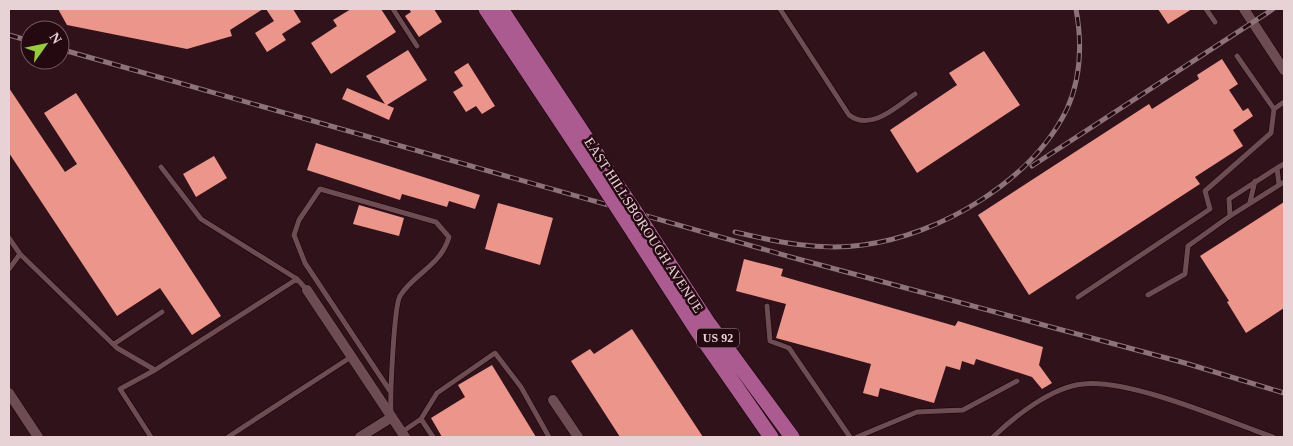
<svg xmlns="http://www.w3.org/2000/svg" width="1293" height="446" font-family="Georgia,serif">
<rect width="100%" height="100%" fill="#2f121a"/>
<!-- building -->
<path fill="#ec958a" d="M58,9H263L230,30L232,36L187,49L67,25Z
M266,9H293L301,22L282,34L286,40L267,52L255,33L274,21Z
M351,9H381L396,32L331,74L311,43L337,26L333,20Z
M409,9H434L442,22L419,37L405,16L411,12Z
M1158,9H1192L1168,24Z
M408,50L427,80L387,105L394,108L389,120L342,99L347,88L385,104L366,76Z
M984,51L1020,105L917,173L890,130L957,85L949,73Z
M1222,59L1238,84L1229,90L1243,111L1248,108L1253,116L1233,130L1243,146L1195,177L1200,184L1029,295L978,215L1149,104L1152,109L1199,79L1197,75Z
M468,63L495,106L482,114L476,106L466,112L453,92L463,86L454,72Z
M9,88L65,172L77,164L44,113L76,93L221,316L192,335L160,288L117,316L9,153Z
M316,143L480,195L475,209L449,201L447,207L402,194L400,200L307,170Z
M214,156L227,178L196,197L183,174Z
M1284,202V308L1246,333L1227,302L1229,301L1200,256Z
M498,203L553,218L540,265L485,249Z
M359,205L404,218L399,236L353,224Z
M744,259L783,269L781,276L955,326L958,321L1043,347L1039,365L1052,383L1042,389L1032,377L976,359L974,365L962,361L960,370L946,366L934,403L880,388L878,397L863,393L871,364L776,338L786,304L736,291Z
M632,329L703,437H620L571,361L590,349L594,354Z
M492,365L536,437H442L431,418L465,397L458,385Z"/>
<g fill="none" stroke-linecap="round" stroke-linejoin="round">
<!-- lane casing -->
<g stroke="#150006" stroke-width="6">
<path id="lane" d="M393,9L417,46
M780,9L849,115C871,132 897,106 915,94
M1206,9L1215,22
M1237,56L1274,109L1284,102
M161,167L201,219L297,279L307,290
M1279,185L1277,168L1284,164
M1250,202L1255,181
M1230,216L1229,199L1277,168
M9,238L20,254
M9,269L20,254L117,348L155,370
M1148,295L1185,274L1188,246L1230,216L1284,182
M1078,297L1210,209L1205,191L1271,133L1274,109
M767,306L770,341L789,348L850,437
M114,344L162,312
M390,391L305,263L294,235L299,220L320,189L436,222L449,237C440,267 414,273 400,296C394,306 390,396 391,412
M421,419L437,393L495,353L521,387L549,437
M402,432L421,419L433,437
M151,437L120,389L155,370L297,279
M228,437L351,357
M857,437L917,412L963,410L1017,381
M993,437C1015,416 1052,387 1083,384C1129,378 1227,421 1273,437"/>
</g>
<!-- street casing -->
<g stroke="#150006" stroke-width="11">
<path id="street" d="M1244,9L1284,70
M307,290L405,437
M9,393L38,437
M553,400L578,437
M360,437L392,417"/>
</g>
<!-- primary casing -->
<g stroke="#150006" stroke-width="16">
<path id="primary" d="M486,9L589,164
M501,9L606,168
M634,233L698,332L771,437
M650,234L709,324L792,437"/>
</g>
<!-- lane -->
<use href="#lane" stroke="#6e4c54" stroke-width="5"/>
<!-- street -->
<use href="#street" stroke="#6e4c54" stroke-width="10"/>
<!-- primary -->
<use href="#primary" stroke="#ab5b90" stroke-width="15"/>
<!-- rail casing -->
<g stroke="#8c7379" stroke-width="5">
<path id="rail" d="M9,35L30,41
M60,49L798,259L1185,363L1284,393
M1032,166L1273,9
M735,232C777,242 819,251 863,245C940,235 1032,181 1067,109C1081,78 1082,42 1076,9"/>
</g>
<!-- rail -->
<use href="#rail" stroke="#240911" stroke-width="3" stroke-dasharray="9" stroke-linecap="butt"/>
<!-- primary-bridge casing -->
<g stroke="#150006" stroke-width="16" stroke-linecap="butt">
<path id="primary-bridge" d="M589,164L634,233
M606,168L650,234"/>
</g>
<!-- primary-bridge -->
<use href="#primary-bridge" stroke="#ab5b90" stroke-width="15"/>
</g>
<g text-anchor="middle" stroke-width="5" stroke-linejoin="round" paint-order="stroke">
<!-- shield labels -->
<rect fill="#240911" stroke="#ac969b" stroke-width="1" x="697" y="328.5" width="42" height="19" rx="4"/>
<g font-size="12" font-weight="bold" fill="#e7d2d6">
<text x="718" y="342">US 92</text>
</g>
<!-- street labels -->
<g font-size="14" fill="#e7d2d6" stroke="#240911">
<text transform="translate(644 225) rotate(57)" y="5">EAST HILLSBOROUGH AVENUE</text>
</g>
</g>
<!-- border -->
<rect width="1293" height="446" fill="none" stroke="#e7d2d6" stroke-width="20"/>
<!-- north arrow -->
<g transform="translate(45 45) rotate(57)"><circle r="24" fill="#240911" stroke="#725960"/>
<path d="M0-4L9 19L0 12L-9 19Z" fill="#96cc3a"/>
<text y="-8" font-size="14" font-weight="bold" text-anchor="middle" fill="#e7d2d6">N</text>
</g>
</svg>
